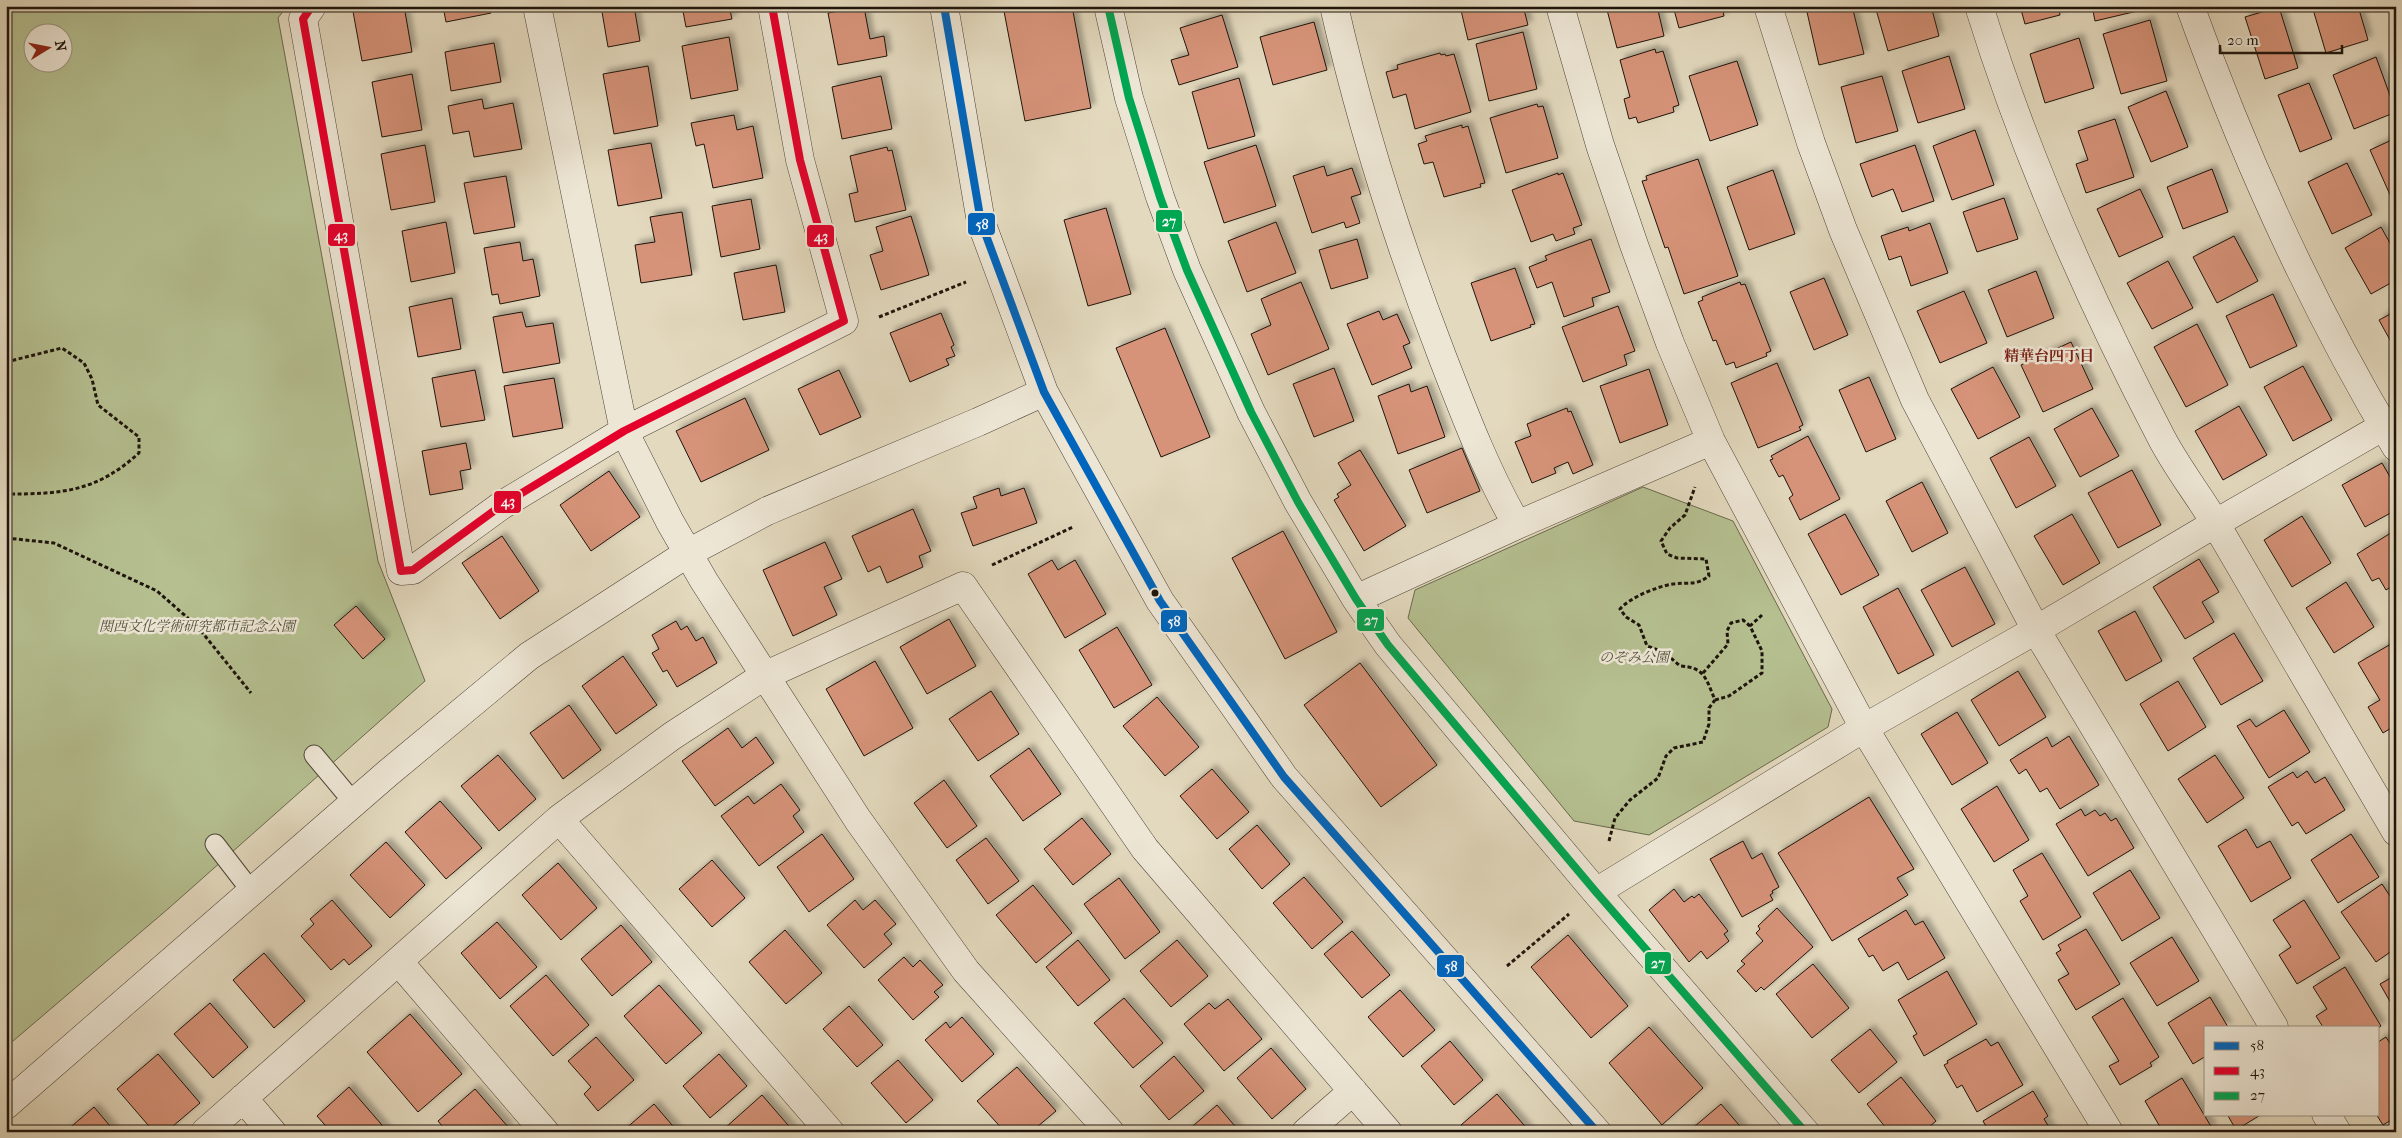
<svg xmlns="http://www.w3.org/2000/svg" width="2402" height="1138" font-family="'IM FELL French Canon','Noto Serif JP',serif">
<defs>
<filter id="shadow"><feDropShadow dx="4.5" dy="-4.5" stdDeviation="2.5" flood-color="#0004"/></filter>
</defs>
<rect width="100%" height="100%" fill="#e3d9be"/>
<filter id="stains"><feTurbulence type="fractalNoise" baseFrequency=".004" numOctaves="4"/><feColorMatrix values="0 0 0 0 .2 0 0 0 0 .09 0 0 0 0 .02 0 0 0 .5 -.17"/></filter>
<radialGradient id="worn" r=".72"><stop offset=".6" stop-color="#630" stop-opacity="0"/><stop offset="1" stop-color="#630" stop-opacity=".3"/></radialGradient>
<!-- green -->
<path fill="#b5bf90" stroke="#696a4e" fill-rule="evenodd" d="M6,6H287L278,18L378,561L425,681L169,908L6,1047ZM32,32H62V62H32Z
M1643,487L1733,521L1832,709L1828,727L1649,835L1574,821L1408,618L1415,590Z"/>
<!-- building -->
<path fill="#d69379" stroke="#1d140c" filter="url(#shadow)" d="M352,6H384L385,9L404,6L412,52L362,61Z
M443,6H490L491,13L446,22Z
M601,6H634L640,41L608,47Z
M682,6H729L732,19L686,27Z
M1003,6H1072L1091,108L1025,121Z
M1168,6H1190L1169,10Z
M1460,6H1523L1528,25L1468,40Z
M1606,6H1657L1664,36L1617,48Z
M1673,6H1722L1724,16L1679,28Z
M1830,6H1852L1864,54L1819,65L1807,12Z
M1875,6H1931L1939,36L1888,51Z
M2020,6H2058L2060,15L2025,24Z
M2092,6H2146V9L2095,21Z
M2312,6H2358L2368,40L2326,53Z
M864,7L870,39L884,36L887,56L838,65L828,13Z
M2279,7L2298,68L2265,79L2245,17Z
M1222,15L1238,67L1179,85L1171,60L1189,55L1180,28Z
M2150,20L2167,81L2121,94L2103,34Z
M1314,22L1327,70L1273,85L1260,37Z
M1523,32L1537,89L1489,101L1476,44Z
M729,37L738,90L691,99L682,46Z
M2079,38L2094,88L2045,103L2030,54Z
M494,43L501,82L451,91L445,52Z
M1655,49L1656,53L1663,51L1679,105L1673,107L1674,112L1638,123L1636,117L1629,119L1624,99L1630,97L1620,60Z
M1440,53L1441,55L1445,54L1446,56L1454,54L1471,112L1415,129L1406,94L1393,98L1386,72L1398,69L1397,65Z
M1949,56L1965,109L1918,123L1902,71Z
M2376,57L2396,112L2354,129L2333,75Z
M1737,61L1758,125L1710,141L1689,76Z
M648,66L658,126L614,134L603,74Z
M412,74L422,130L382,137L372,82Z
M881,76L892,129L842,139L832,87Z
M1882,76L1898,131L1856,143L1841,87Z
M1239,78L1255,136L1208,149L1192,92Z
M2309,83L2332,139L2300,152L2278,95Z
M2166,91L2188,147L2151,162L2128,107Z
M482,99L484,109L513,103L522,149L474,157L469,131L453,134L448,106Z
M1537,104L1538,107L1543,106L1558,158L1506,173L1490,118Z
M734,115L737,130L753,126L763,178L713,188L704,144L696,146L691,123Z
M2115,119L2134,177L2086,193L2076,164L2088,160L2078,131Z
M1462,125V128L1468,126L1485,183L1480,184L1481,187L1444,197L1433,162L1424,164L1418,144L1427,141L1425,136Z
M1975,130L1994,185L1952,200L1933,146Z
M2396,138V195L2391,197L2370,150Z
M651,143L662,198L618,206L608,150Z
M425,145L435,202L391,210L381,154Z
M1256,145L1276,206L1224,223L1204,162Z
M1915,145L1934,201L1902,212L1893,189L1872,197L1860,164Z
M887,147L888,151L892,150L906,210L855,222L849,194L858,192L850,156Z
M1698,159L1738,276L1684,294L1668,247L1665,248L1642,181L1647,180L1646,176Z
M2347,163L2372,215L2332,234L2308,182Z
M1324,166L1327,176L1352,168L1361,194L1351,197L1360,223L1346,228L1344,222L1312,233L1293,176Z
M2212,169L2228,212L2183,229L2167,187Z
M1773,170L1795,234L1749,250L1727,187Z
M1558,173V175L1563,173L1582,225L1573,228L1575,234L1556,241L1553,234L1531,242L1512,190Z
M506,176L515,227L474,234L464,183Z
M2140,189L2163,237L2119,257L2097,209Z
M2004,198L2018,239L1977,252L1963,212Z
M751,199L760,249L721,257L712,206Z
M1106,208L1131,294L1088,306L1064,220Z
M682,212L692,275L641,283L635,245L655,242L650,217Z
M911,216L929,275L881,290L870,255L883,251L876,227Z
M446,222L455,273L411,282L402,231Z
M1276,222L1296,273L1247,292L1228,241Z
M1930,223L1948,273L1911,286L1901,256L1889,260L1881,236L1908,227L1909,231Z
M2381,227L2396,254V280L2371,294L2345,248Z
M2234,236L2258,281L2217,303L2193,257Z
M1357,239L1368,278L1331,289L1319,250Z
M1591,239L1610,292L1592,298L1594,306L1564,317L1552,282L1537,288L1529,267L1547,260L1545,256Z
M520,242L523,261L533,259L540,296L500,304L498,294L492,295L484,248Z
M2168,261L2193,308L2152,329L2127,283Z
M776,265L785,312L743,320L734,273Z
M1515,268L1535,324L1530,325L1531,327L1491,341L1471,283Z
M2036,271L2054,318L2007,337L1988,290Z
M1824,278L1848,335L1814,350L1790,292Z
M1301,282L1329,349L1268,375L1251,334L1271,325L1261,299Z
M1740,282L1741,285L1745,284L1771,351L1766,353L1767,356L1736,368L1734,362L1726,365L1716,340L1713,341L1698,302L1703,300L1702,297Z
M1964,291L1987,343L1940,363L1917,311Z
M2273,294L2297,346L2250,368L2226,316Z
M452,298L461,349L418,357L409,307Z
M1618,306L1635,351L1624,355L1627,365L1583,382L1562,327Z
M1379,311L1383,320L1397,314L1410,343L1403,346L1412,368L1372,385L1347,324Z
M2396,311V351L2379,320Z
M522,312L526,327L553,323L560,363L503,373L493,317Z
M941,313L954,345L951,347L955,356L946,359L949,365L910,382L890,333Z
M2197,324L2228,385L2186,407L2154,347Z
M1165,328L1210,437L1161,457L1116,348Z
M2071,342L2093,389L2043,412L2021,365Z
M1777,363L1803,425L1799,427L1801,430L1758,448L1731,383Z
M2303,366L2332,420L2293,441L2264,387Z
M1993,367L2020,417L1978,439L1951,389Z
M1334,368L1354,421L1314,437L1293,384Z
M1649,369L1668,425L1620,443L1600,386Z
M475,370L485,420L441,427L432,378Z
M839,370L861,417L820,435L798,389Z
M1869,377L1896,439L1866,452L1839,390Z
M554,378L563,428L513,437L504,386Z
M1409,384L1411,392L1427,386L1445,437L1398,454L1378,396Z
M745,398L769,450L701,482L676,431Z
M2239,406L2267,455L2223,480L2195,431Z
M1567,408L1568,412L1571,411L1593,465L1573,474L1568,462L1554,468L1556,473L1532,483L1515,442L1531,436L1527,424Z
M2092,408L2119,456L2080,477L2054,429Z
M1808,436L1840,499L1800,520L1789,498L1793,495L1783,475L1779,477L1770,460L1773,459L1771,456Z
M2029,437L2056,486L2016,508L1990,458Z
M466,443L471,469L460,471L463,489L430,495L422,451Z
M1462,448L1480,491L1427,513L1409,470Z
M1360,450L1406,526L1364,551L1334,500L1339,497L1337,494L1351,485L1338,463Z
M2382,463L2396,487V510L2365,527L2342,485Z
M2132,470L2161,525L2118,548L2088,493Z
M609,471L640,517L591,551L560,505Z
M1922,482L1948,533L1912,552L1886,501Z
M999,488L1001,496L1024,488L1037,523L973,546L961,513L977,508L973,497Z
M913,509L931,551L919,556L923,567L887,583L880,566L868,572L852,536Z
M1845,514L1879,575L1841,595L1808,534Z
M2072,514L2100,563L2063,585L2034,536Z
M2302,516L2331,563L2292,587L2264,540Z
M1283,531L1337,632L1285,659L1232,558Z
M2394,531L2396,535V584L2386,590L2379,578L2372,581L2357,554Z
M502,536L539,591L500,619L462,563Z
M825,542L842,579L824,587L837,615L793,636L763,570Z
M2199,559L2219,592L2202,602L2214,622L2185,639L2153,587Z
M1052,560L1058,570L1075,560L1106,614L1065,638L1028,574Z
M1965,567L1995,624L1952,647L1921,590Z
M2346,582L2374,627L2334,653L2306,608Z
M1898,588L1934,655L1898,674L1863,607Z
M356,606L385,639L363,659L334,625Z
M2135,611L2162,661L2126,681L2098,631Z
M949,619L976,666L927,694L900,647Z
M676,621L681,630L687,626L696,641L703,637L717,663L677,687L667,670L663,672L652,653L659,649L652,635Z
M1117,627L1152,685L1114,708L1079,650Z
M2234,633L2263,681L2221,705L2193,658Z
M2391,644L2396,652V725L2383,733L2368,707L2380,700L2358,663Z
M623,656L657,705L616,734L582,686Z
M875,661L913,728L864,756L826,689Z
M1360,663L1437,765L1381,807L1304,705Z
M2018,671L2046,717L1999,746L1971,700Z
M2178,681L2206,727L2168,751L2140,704Z
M991,691L1019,734L978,761L949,719Z
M1157,697L1199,747L1165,776L1123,726Z
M569,705L601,750L563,779L530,733Z
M2284,710L2310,752L2269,778L2237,726L2250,719L2256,727Z
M1957,712L1988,763L1952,785L1921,734Z
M728,728L742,748L756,737L774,763L715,806L682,761Z
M2069,736L2099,785L2060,809L2047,788L2040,792L2026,769L2019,774L2010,760L2047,737L2052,747Z
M1029,748L1061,794L1023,821L990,776Z
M498,755L536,799L499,831L461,786Z
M2215,755L2244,798L2207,823L2178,779Z
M1212,769L1249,812L1217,839L1180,796Z
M2307,771L2315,783L2325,777L2345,810L2306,834L2298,822L2292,826L2268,787L2293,772L2297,778Z
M944,780L977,826L947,848L914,803Z
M781,784L800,810L793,816L804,832L759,866L721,816L748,796L754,804Z
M1997,786L2029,840L1994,862L1961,809Z
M1869,797L1914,869L1897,878L1908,895L1832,941L1778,853Z
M440,801L482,848L446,879L405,832Z
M2081,809L2085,816L2095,810L2100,816L2105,813L2111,821L2116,818L2134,848L2088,876L2056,824Z
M1082,818L1111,854L1073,885L1044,849Z
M1257,825L1290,864L1262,889L1229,849Z
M2246,829L2257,848L2270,841L2291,878L2251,902L2218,846Z
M822,834L854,879L809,912L777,867Z
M2351,834L2379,877L2338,903L2311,860Z
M986,838L1019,881L988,904L956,860Z
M1743,841L1752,859L1762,853L1779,887L1772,891L1773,893L1770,895L1773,900L1742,917L1710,859Z
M386,842L425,885L390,918L350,875Z
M2042,853L2081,917L2043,940L2020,901L2028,896L2013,870Z
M712,860L745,898L712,927L679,889Z
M558,863L597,908L561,940L522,895Z
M2130,870L2160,918L2122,941L2093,893Z
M1304,877L1343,922L1312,949L1273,903Z
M1119,878L1160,932L1125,959L1084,904Z
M2382,884L2396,905V948L2376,962L2341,912Z
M1033,885L1072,933L1036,963L996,915Z
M1674,889L1684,902L1692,896L1694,898L1699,894L1728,931L1724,934L1729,941L1707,959L1701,951L1689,962L1649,910Z
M332,900L372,946L349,965L344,959L331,970L301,936L314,924L310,919Z
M855,900L863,910L875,900L896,924L884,934L892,944L864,968L827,925Z
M2304,900L2340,958L2297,984L2279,955L2291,947L2273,920Z
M1777,908L1813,947L1764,990L1761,987L1756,992L1737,971L1745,964L1741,961L1763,941L1756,933L1760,929L1758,926Z
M1906,910L1915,925L1923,921L1945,958L1908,980L1898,962L1883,971L1873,955L1869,957L1858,939Z
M497,922L537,967L500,999L461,953Z
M621,925L652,962L612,996L581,959Z
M2086,929L2120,984L2076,1010L2058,980L2069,974L2056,953L2061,950L2058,945Z
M785,930L822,973L786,1004L749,962Z
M1352,931L1390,975L1362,998L1324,954Z
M1568,935L1628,1006L1591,1038L1531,967Z
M2172,937L2199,981L2157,1006L2130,963Z
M1078,940L1110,980L1078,1006L1046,967Z
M1177,940L1208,976L1171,1007L1140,971Z
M264,953L305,1001L274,1028L233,980Z
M904,957L913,967L920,960L943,985L934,992L939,997L913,1020L878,980Z
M1813,964L1849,1008L1812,1038L1776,994Z
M2345,967L2381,1026L2378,1028L2323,1027L2316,1016L2327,1009L2313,987Z
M1947,971L1977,1024L1924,1056L1913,1036L1917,1034L1898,1000Z
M546,975L589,1025L553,1056L510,1006Z
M2396,975V1012L2380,984Z
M659,985L702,1033L666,1064L624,1016Z
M1400,990L1435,1030L1403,1057L1368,1017Z
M2210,997L2228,1027H2206V1056L2193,1064L2168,1023Z
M1124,998L1163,1043L1133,1068L1094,1023Z
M2123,998L2159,1057L2150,1063L2152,1066L2120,1085L2109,1066L2119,1061L2092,1017Z
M1228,999L1262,1039L1224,1071L1184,1024L1209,1003L1215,1009Z
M210,1003L248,1047L213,1078L174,1034Z
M849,1006L883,1045L857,1067L823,1029Z
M410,1014L462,1074L418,1112L367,1052Z
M962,1017L994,1054L962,1082L925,1040L946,1022L950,1028Z
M1649,1027L1703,1088L1662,1125L1609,1063Z
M1870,1029L1897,1062L1859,1093L1831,1060Z
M596,1037L634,1080L598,1111L584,1094L591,1087L568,1061Z
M2386,1037L2396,1053V1117L2383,1125L2376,1114H2378V1042Z
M1986,1039L1991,1046L1998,1042L2023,1085L1977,1112L1962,1085L1957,1088L1944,1065L1948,1063L1947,1061Z
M1450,1041L1483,1080L1454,1105L1421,1066Z
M1271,1048L1306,1089L1272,1119L1237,1078Z
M158,1054L200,1103L166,1132H154L117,1089Z
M719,1054L747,1086L710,1118L683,1086Z
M1174,1056L1204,1091L1169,1120L1140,1086Z
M898,1060L933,1100L906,1123L871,1083Z
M1017,1067L1056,1111L1031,1132H1005L977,1101Z
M1901,1077L1936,1121L1923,1132H1889L1867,1104Z
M2182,1078L2212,1128L2206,1132H2163L2145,1101Z
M349,1087L388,1132H331L317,1116Z
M475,1089L509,1128L504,1132H447L438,1121Z
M2033,1091L2048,1116L2044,1119L2052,1132H1989L1983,1121Z
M1497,1094L1530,1132H1467L1461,1125Z
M762,1095L794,1132H729L725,1128Z
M654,1104L678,1132H624L623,1131Z
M1721,1104L1745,1132H1688Z
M1217,1105L1240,1132H1186Z
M94,1107L115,1132H65Z
M2227,1114H2262L2236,1130Z"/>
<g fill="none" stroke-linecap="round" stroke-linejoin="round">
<!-- service casing -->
<g stroke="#4e4538" stroke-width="21">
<path id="service" d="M314,755L354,803
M215,844L252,892"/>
</g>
<!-- minor casing -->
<g stroke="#4e4538" stroke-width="29">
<path id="minor" d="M312,6L303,19L401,571L413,570L502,505L624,431L844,321L800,160L772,6
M537,6L624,431L670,522L704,581L858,820L966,971L1110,1132
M1108,6L1129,98L1160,197L1187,270L1251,412L1298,502L1356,599L1388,645L1596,892L1805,1132
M1334,6C1361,125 1398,242 1442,356C1464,413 1486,471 1517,525
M1560,6L1600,145L1634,245L1670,343L1711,441L1864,728L2109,1132
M1768,6L1811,143L1843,230L1915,400L2036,630L2274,1027
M1979,6C2025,155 2088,297 2160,435C2176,467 2199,495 2217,526C2277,627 2336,730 2396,832
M2190,6C2245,159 2312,307 2396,447
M1356,599L1517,525L1711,441
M559,819L830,1132
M1596,892L1864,728L2036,630L2216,523L2396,419
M399,962L545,1132
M243,1098L272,1132
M2326,1114L2337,1132
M205,1132L559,819L672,736L764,676L963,586L1145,849L1388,1132
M1306,1132L1353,1091"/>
</g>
<!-- tertiary casing -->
<g stroke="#4e4538" stroke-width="29">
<path id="tertiary" d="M944,6L981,222L1044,392L1160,601L1284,777L1597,1132
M6,1105L388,773L529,656L688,553L767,511L978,422L1044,392"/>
</g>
<!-- path -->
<path stroke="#1d140c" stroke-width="3" stroke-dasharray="4 2.5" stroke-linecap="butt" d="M879,317L966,282
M6,362L62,348L84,363L92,379L98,405L139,437V453C96,492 62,494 6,494
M6,538L54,543L157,591L197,626L251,693
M992,565L1073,527
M1703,673L1728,644L1727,631L1731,623L1743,620L1750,626
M1715,700L1729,696L1762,673V651L1750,626L1762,615
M1609,841L1615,818L1630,800L1658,778L1666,756L1674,748L1703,742L1709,724V708L1715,700C1706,679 1705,667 1680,666L1664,652L1647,646L1639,625L1626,617L1620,609C1629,598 1658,586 1673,584C1688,582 1696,586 1709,576L1706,559L1677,558L1667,554L1661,541L1670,528L1685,515L1695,487
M1507,966L1569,914"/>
<!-- service -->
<use href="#service" stroke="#ede6d5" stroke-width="19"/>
<!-- minor -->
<use href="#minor" stroke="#ede6d5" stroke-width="28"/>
<!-- tertiary -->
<use href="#tertiary" stroke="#ede6d5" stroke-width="28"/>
<!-- bus-1 casing -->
<g stroke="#ede6d5" stroke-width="11">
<path id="bus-1" d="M944,6L981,222L1044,392L1160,601L1284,777L1597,1132"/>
</g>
<!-- bus-2 casing -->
<g stroke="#ede6d5" stroke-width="11">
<path id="bus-2" d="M312,6L303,19L401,571L413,570L502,505L624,431L844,321L800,160L772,6"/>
</g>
<!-- bus-3 casing -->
<g stroke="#ede6d5" stroke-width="11">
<path id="bus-3" d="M1108,6L1129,98L1160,197L1187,270L1251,412L1298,502L1356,599L1388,645L1596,892L1805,1132"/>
</g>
<!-- bus-1 -->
<use href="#bus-1" stroke="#0065bd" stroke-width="8"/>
<!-- bus-2 -->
<use href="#bus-2" stroke="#e4002b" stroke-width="8"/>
<!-- bus-3 -->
<use href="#bus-3" stroke="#00a651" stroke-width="8"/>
</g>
<!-- markers -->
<circle fill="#1d140c" stroke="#ede6d5" stroke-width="2" cx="1155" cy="593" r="4.5"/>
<g text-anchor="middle" stroke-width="5" stroke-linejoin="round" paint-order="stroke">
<!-- park labels -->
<g font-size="14" font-style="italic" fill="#52503a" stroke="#ede6d5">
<text x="197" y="631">関西文化学術研究都市記念公園</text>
<text x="1634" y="662">のぞみ公園</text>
</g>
<!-- neighbourhood labels -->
<g font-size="15" font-weight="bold" fill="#7a1f14" stroke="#ede6d5">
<text x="2049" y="361">精華台四丁目</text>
</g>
</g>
<g stroke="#ede6d5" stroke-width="2">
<rect x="1155" y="209" width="28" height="24" rx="5" fill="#00a651"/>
<rect x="967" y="212" width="29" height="24" rx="5" fill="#0065bd"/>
<rect x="327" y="223" width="29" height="24" rx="5" fill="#e4002b"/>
<rect x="806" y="224" width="29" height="24" rx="5" fill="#e4002b"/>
<rect x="493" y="490" width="29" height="24" rx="5" fill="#e4002b"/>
<rect x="1356" y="608" width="29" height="24" rx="5" fill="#00a651"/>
<rect x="1160" y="609" width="28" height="24" rx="5" fill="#0065bd"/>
<rect x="1644" y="951" width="28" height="24" rx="5" fill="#00a651"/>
<rect x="1436" y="954" width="29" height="24" rx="5" fill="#0065bd"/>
</g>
<g font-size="14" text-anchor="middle" font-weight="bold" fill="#fff">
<text x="1169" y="226">27</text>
<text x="982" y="229">58</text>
<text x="341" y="240">43</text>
<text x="821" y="241">43</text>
<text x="508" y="506">43</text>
<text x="1371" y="625">27</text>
<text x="1174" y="626">58</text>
<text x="1658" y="968">27</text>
<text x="1451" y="971">58</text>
</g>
<!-- margin -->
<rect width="2402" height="1138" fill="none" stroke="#e3d9be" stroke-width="25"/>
<rect x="8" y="8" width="2387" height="1123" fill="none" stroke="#1d140c" stroke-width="2.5"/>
<rect x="12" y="12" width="2377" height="1113" fill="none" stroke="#1d140c"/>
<!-- legend -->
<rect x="2204" y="1026" width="175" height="90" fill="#ede6d5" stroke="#9a9285"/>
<rect x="2214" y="1042" width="25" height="8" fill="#0065bd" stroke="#9a9285"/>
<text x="2250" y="1050" font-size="15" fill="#1d140c">58</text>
<rect x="2214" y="1067" width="25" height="8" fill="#e4002b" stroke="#9a9285"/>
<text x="2250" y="1076" font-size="15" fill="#1d140c">43</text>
<rect x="2214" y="1092" width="25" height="8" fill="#00a651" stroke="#9a9285"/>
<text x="2250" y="1100" font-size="15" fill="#1d140c">27</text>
<!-- north arrow -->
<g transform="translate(48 48) rotate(80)"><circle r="24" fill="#ede6d5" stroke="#9a9285"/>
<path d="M0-4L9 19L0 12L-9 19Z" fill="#8f2418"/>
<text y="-8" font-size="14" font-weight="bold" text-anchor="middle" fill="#1d140c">N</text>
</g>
<!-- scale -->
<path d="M2220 45v8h122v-8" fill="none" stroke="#1d140c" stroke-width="2.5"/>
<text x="2227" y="45" font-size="15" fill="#1d140c" stroke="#ede6d5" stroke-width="4" paint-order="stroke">20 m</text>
<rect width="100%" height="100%" filter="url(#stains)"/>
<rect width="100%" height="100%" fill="url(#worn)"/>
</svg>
